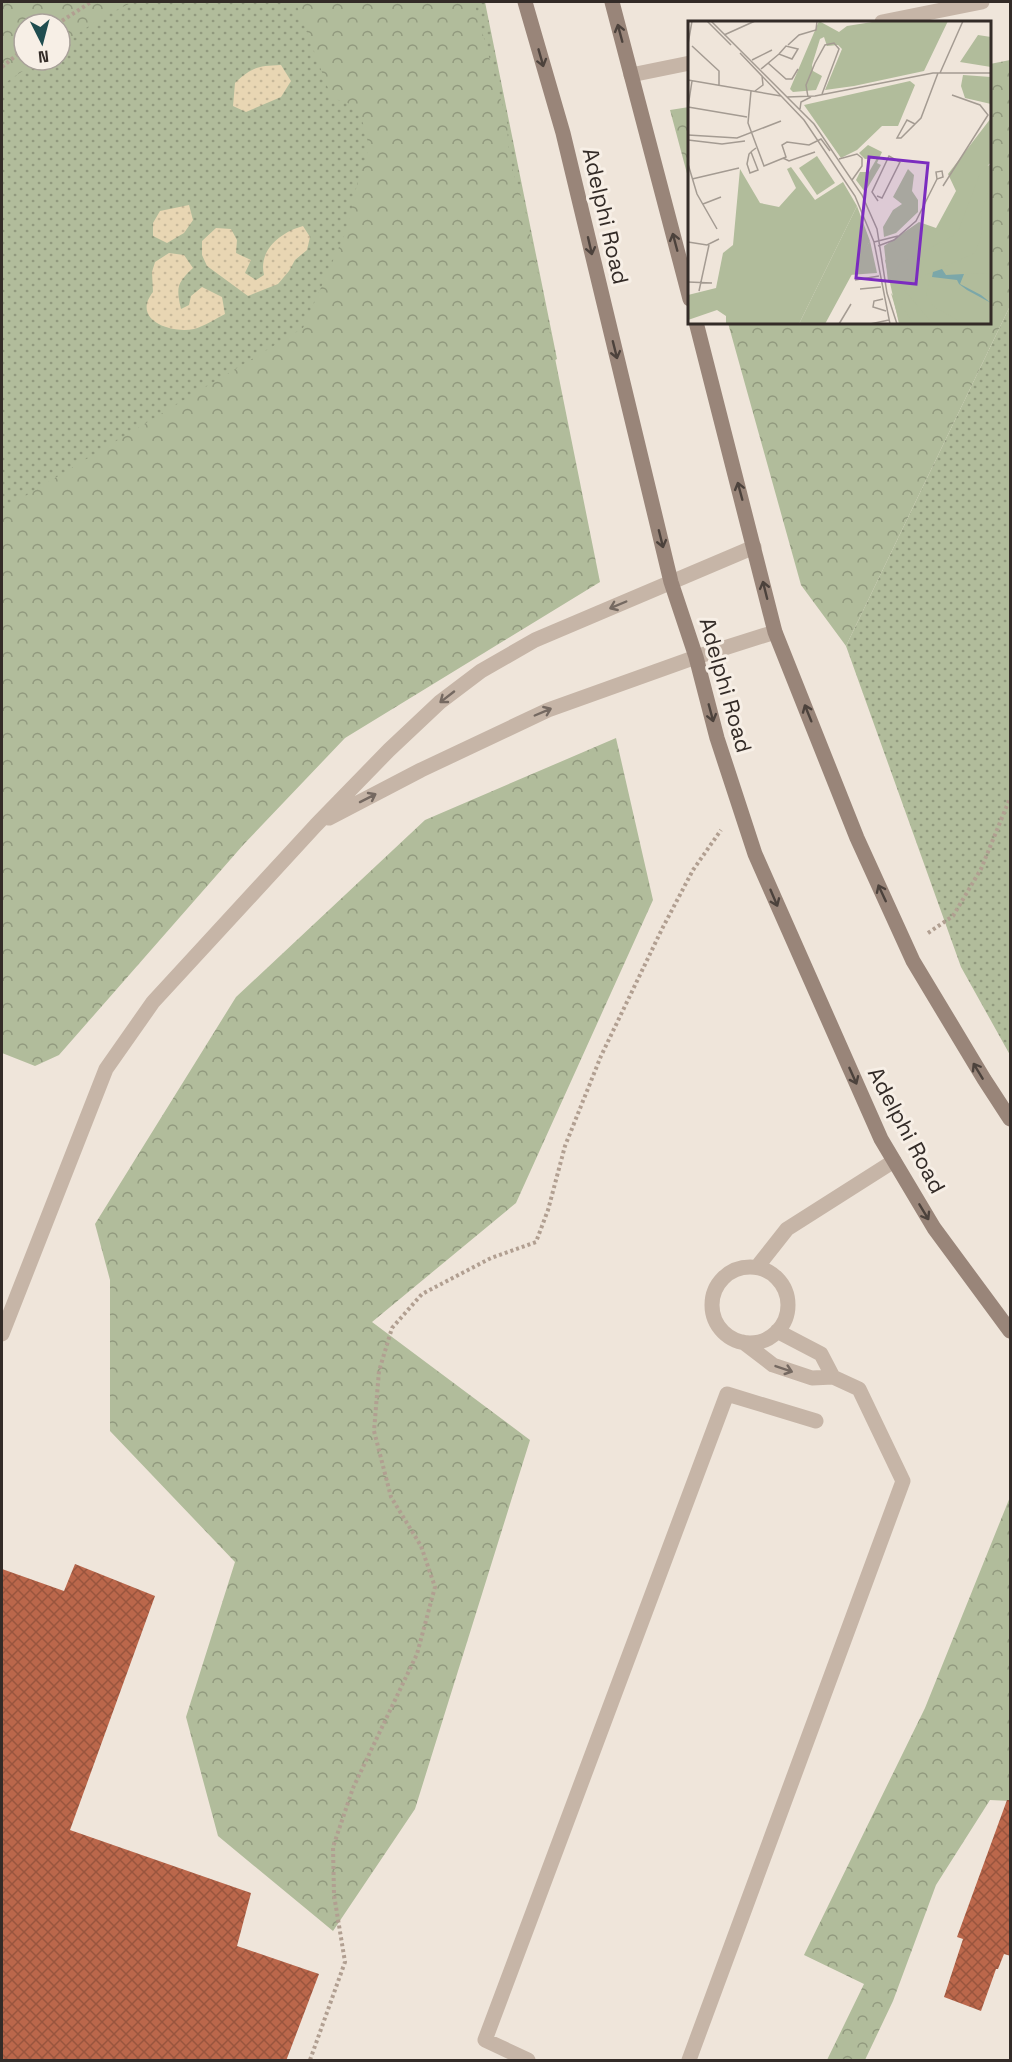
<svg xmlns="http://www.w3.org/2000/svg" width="1012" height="2062" font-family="'Space Grotesk',sans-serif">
<defs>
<pattern id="grass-dots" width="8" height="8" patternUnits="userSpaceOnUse" patternTransform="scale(1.5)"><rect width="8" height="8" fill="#b1bc9b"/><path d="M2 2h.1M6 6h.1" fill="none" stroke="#91997e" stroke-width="1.8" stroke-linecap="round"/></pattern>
<pattern id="forest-crowns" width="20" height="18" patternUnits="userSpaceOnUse" patternTransform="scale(1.5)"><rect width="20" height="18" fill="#b1bc9b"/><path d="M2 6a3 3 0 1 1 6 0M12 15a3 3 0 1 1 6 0" fill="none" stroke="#91997e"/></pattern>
<pattern id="sand-dots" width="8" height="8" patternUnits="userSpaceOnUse" patternTransform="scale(1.5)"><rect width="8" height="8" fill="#e8d6b3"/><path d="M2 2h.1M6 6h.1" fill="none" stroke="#c7b89a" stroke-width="1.8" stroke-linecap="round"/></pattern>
<pattern id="building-cross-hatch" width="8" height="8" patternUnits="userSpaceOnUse" patternTransform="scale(1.5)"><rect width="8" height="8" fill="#bb674b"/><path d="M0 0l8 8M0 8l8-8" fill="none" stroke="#99553e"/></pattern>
</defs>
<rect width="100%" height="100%" fill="#efe5da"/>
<!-- grass -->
<path fill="url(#grass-dots)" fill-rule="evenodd" d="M2,2H485L557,359L2,665ZM24,24H60V60H24Z
M1010,306V1055L961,967L846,646Z"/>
<!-- forest -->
<path fill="url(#forest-crowns)" d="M2,2H133L102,17L60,46V24H24V60H39L2,85Z
M278,2H474L508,126C505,154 517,184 525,209L600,582L345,738L244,844L59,1055L35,1066L2,1053V510L303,328L347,229L358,180L368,151L367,135L359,112L345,101L332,99L297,6Z
M1010,60V306L846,646L801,585L728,323L990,322V64Z
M689,107H690L689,181L670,110Z
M616,738L653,900L516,1203L372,1322L530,1440L415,1809L333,1931L218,1836L186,1717L235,1562L110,1431V1280L95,1224L236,997L425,820Z
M1010,1497V1801L990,1800L936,1885L893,2001L865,2060H827L864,1984L804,1955L925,1708Z"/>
<!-- sand -->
<path fill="url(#sand-dots)" d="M281,65L291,81L281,97L246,112L233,106L235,83C252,67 258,66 281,65Z
M189,205L193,220L184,233L167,243L153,236V223L160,211Z
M303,226L310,237L307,250L295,260L289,271L278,284L248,296L207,266L202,255V241L216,228L231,229L237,240L236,253L251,260L245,273L256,280L264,275C258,250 281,232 303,226Z
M169,253L184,255L193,268C177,283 176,287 181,309L189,305L191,296L202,287L222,297L225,314C215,319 205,326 194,329C171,334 131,320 153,292L152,272L155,262Z"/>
<!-- building -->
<path fill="url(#building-cross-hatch)" d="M75,1564L155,1596L70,1830L251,1893L237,1946L319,1974L286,2061H2V1569L64,1591Z
M1007,1800H1011V1956L1004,1954L998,1969H996L981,2011L944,1997L963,1939L957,1937Z"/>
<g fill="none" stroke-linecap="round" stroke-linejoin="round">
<!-- path -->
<path stroke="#b19f91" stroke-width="4" stroke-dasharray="3 3" stroke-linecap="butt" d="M57,24L91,2
M2,67L24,49
M928,933L953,916L981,869L1010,798
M310,2060L345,1962L334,1895L333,1847L353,1788L417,1654L435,1587L421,1546L391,1497L374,1431L379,1371L392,1328L422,1294L491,1258L536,1242L548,1210L565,1146L601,1056L662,929L693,870L721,830"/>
<!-- service -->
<path stroke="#c6b5a7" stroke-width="15" d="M882,22L982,2
M631,75L690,63
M329,818L421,770L548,710L696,657L775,632
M712 1305a38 38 0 1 1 76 0a38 38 0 1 1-76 0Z
M757,1267L787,1229L894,1161
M777,1331L821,1354L833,1377
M2,1334L106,1069L153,1002L316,825L389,750L440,702L481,671L535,640L754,547
M528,2060L485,2040L727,1394L816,1421
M689,2060L903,1481L859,1389L833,1377L812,1378L773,1365L743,1342"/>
<!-- secondary -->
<path stroke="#998579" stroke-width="15" d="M525,2L563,133L671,582L696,657L717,738L755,854L881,1139L934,1228L1010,1331
M612,2L690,299
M696,322L775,632L857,838L913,961L984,1079L1010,1119"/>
</g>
<!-- one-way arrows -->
<defs><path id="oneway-shaft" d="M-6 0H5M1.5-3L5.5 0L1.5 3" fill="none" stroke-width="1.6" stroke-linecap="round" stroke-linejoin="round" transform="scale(1.5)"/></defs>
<g stroke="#4c423c">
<use href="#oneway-shaft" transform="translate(620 33) rotate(-105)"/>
<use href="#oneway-shaft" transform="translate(541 58) rotate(74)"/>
<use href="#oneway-shaft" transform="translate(675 242) rotate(-105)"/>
<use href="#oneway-shaft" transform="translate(590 246) rotate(77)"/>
<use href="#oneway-shaft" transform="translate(615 350) rotate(76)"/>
<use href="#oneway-shaft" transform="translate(740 491) rotate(-105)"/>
<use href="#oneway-shaft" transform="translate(661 539) rotate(76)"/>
<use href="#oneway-shaft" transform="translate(765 590) rotate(-104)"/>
<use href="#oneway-shaft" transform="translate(711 713) rotate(75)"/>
<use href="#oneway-shaft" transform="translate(808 713) rotate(-112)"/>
<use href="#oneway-shaft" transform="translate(882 893) rotate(-115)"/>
<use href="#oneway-shaft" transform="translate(774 898) rotate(67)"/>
<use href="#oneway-shaft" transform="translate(978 1071) rotate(-121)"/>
<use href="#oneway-shaft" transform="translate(853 1076) rotate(66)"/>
<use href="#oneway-shaft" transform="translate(924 1212) rotate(59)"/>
</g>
<g stroke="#756961">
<use href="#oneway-shaft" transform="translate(618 605) rotate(157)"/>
<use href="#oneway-shaft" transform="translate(447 697) rotate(142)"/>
<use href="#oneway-shaft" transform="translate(543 712) rotate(-23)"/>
<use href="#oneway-shaft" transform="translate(368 798) rotate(-27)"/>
<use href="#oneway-shaft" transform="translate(784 1369) rotate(19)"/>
</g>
<g text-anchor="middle" stroke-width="6" stroke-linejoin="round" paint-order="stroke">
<!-- street labels -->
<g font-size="22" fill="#332b27" stroke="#f7efe6">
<text transform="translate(606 216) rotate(77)" y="8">Adelphi Road</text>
<text transform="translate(726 685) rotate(74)" y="8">Adelphi Road</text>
<text transform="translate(907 1130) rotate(62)" y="8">Adelphi Road</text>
</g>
</g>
<!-- overview -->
<g transform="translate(688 21)">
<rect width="303" height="303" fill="#efe5da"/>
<path d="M303,144V303H211L197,239L265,210L290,146ZM169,185L182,220L137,303H111Z" fill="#b1bc9b"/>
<path d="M131,0L151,11L159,5L184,1L180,0H260L236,50L166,65L137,69L154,28L150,24L139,25L136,16L132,18L124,44L125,50L134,55L128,69L105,71L102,68ZM290,14L303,16V46L272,41ZM275,54L303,56V83L277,77L273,65ZM222,60L227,64L210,105H194L169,129L153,137L116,84ZM303,97V141L291,155L271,208L265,215L212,242L207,252L210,261L217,263L287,232L293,216L294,188L303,164V252L258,254L250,250L243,253L238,273L245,285L276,303H245L217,270L200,261L196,225L231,201L248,207L268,170L260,153ZM180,124L194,131L189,142L193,144L177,171L168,159L172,151H181L189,137L177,138L171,132ZM103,146L127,179L155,161L169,185L111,303H38V295L29,289L0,299V274L28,267L35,232L45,224L52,148L72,182L91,186L108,167L99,148ZM220,148L226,154L224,170L230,179V191L208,212L196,216L195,206L205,189L214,183L205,176ZM182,220L189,252L161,254ZM203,272L222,297L225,303H212Z" fill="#b1bc9b"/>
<path d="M129,135L147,162L129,174L111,147Z" fill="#b1bc9b"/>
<path d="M254,248L258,254L276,253L272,263L293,274L303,282L279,269L271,263L269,259L244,256L245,251Z" fill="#7ba7a9"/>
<path fill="none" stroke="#a49b92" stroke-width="1.5" d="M19,0L43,24M23,0L126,103L174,174L189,208L199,272L209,303M36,14L67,0M0,23L4,0M100,24L111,14L128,9L129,0M4,25L31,50V64M52,32L116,99L167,175L186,221L202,303M64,39L84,29M80,42L98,58H104L110,48M73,48L91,33L104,38L110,28L98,25L91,33M252,52L275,0M0,59L93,75M63,70L60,102L76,145L98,136L94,124L99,121L121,124L133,118L142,130M67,70L75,64L74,55M99,76L127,75L245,52H303M120,76L118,64L127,42L137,24L146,22L151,28L134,73M0,86L59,96M0,86L4,60M112,88L113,81L123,76M227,103L219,99L209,117H213L233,97L250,52M0,114L49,117L93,100M0,119L34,123L57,120M63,131L70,149L62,152L59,143L61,133L64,130L68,127M95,137L101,140L127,131M151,138L169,133L174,137V145L164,159M0,143L9,173L29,208M4,158L51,147M255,165L300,94L292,84L264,74M189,175L194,177L212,141L201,135L184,171L190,180M15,183L33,176M0,221L19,224L31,218M186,221L210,215M190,225L206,219L228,200L249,158L255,156L254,150L248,151L249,158M167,259L191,255M0,261L24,262M172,268L193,266M11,270L21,224M195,278L186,280L185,286L198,290M151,303L163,283M182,303L201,299"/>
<path fill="#7b2cbf" fill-opacity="0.15" stroke="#7b2cbf" stroke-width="3" d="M181,136L240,142L228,263L168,257Z"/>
<rect width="303" height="303" fill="none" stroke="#332b27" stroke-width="3"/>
</g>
<!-- border -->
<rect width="1012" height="2062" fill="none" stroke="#332b27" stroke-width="6"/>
<!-- north arrow -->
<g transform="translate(42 42) rotate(174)"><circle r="28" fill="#f7efe6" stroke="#a9a19a" stroke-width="1.5"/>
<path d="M0-4.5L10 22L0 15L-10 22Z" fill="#204d50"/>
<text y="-9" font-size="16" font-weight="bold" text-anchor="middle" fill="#332b27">N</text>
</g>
</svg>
